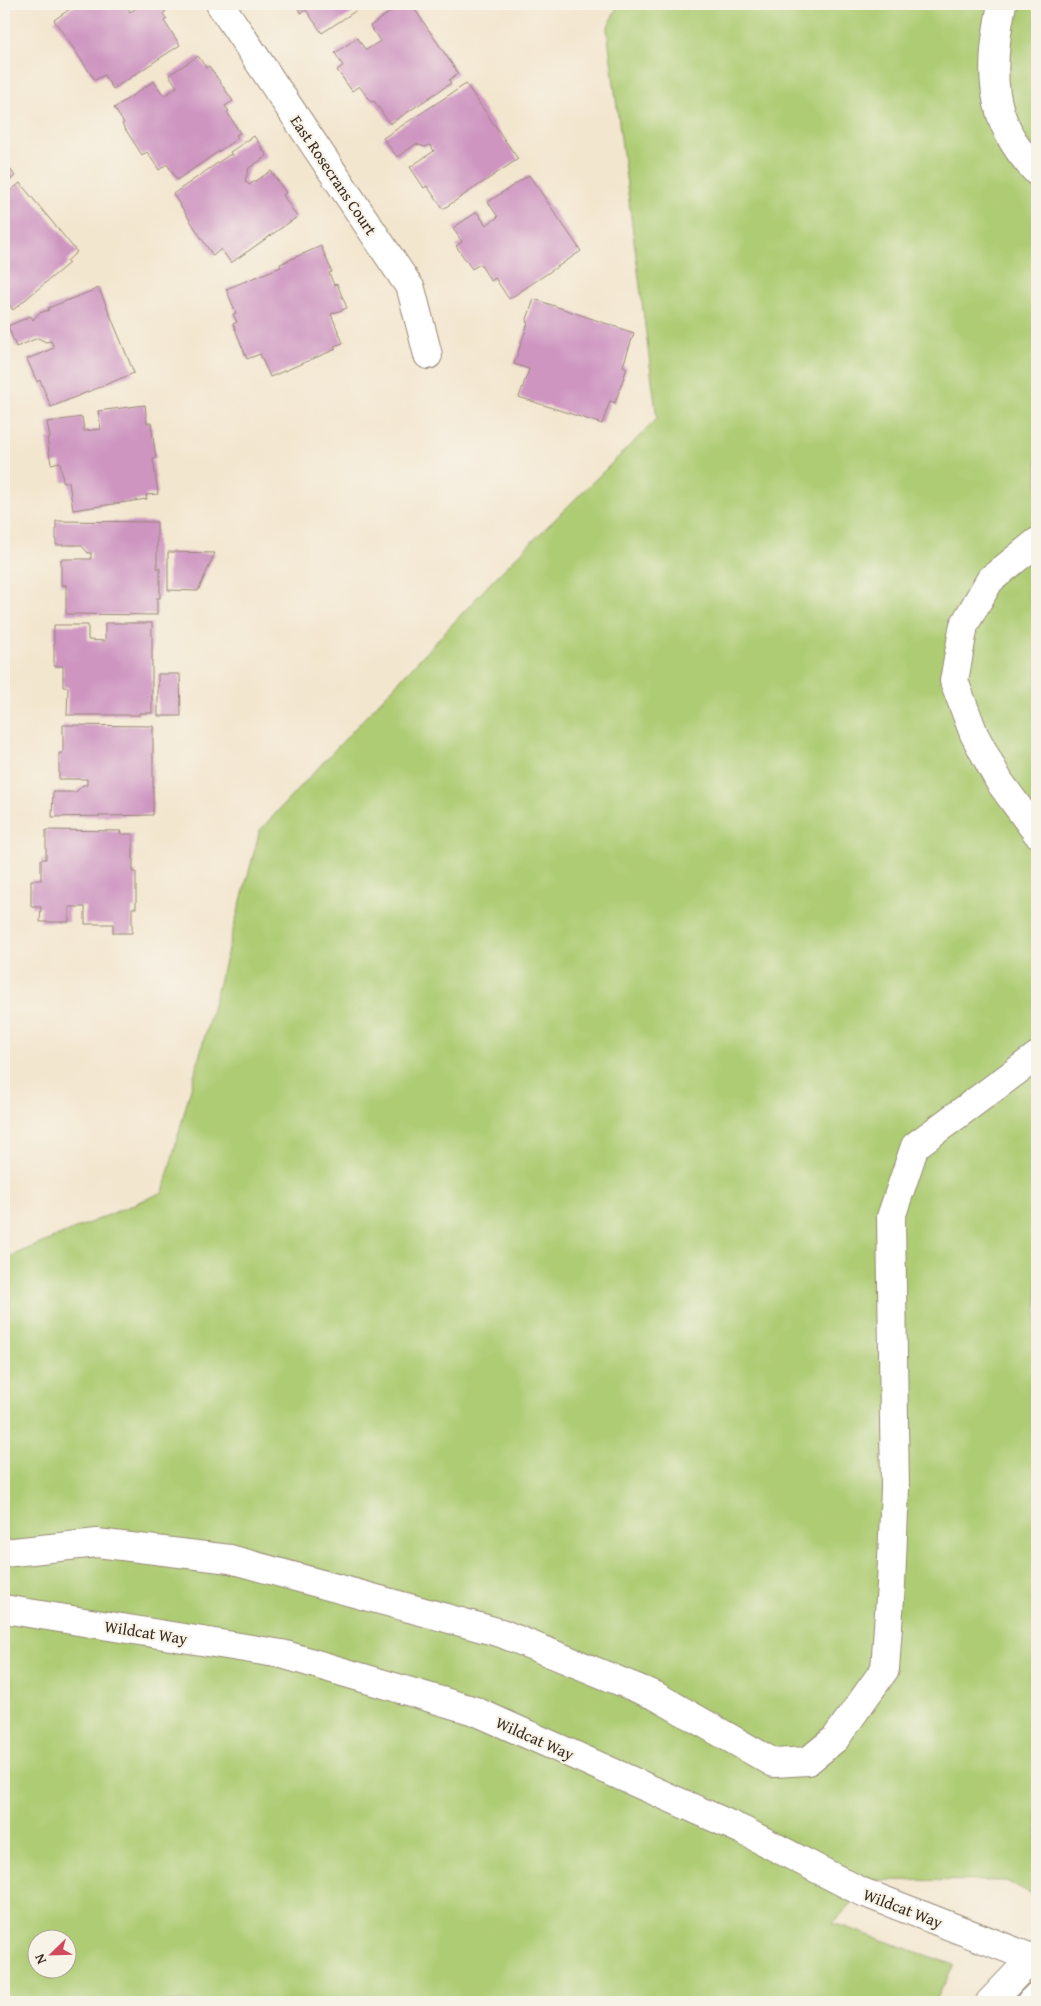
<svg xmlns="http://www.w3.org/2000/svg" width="1041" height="2006" font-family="'Gentium Book Plus',serif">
<rect width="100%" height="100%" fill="#f7f3e8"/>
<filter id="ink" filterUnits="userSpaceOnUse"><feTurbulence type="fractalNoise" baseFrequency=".02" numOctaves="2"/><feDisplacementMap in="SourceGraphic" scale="10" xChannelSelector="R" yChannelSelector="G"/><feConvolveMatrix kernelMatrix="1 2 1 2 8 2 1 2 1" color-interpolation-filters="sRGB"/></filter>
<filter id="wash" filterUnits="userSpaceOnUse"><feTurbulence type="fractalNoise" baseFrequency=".0096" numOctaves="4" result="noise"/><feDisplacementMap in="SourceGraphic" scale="20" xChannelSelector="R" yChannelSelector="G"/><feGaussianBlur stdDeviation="1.12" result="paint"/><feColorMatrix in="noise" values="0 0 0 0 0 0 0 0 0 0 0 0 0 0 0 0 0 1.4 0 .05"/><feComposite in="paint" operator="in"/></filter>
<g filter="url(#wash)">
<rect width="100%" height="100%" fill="#f3e6cf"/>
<!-- green -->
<path fill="#aecc73" stroke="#747b48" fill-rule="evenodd" d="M618,4H1037V1896L1006,1881L874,1880L833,1923L954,1965L935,2002H4V1259L163,1192L260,830L498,575L657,419L607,29ZM38,1938H68V1968H38Z"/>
<g id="blocks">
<!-- building -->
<path fill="#ce95c1" d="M77,4H130L128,7L130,12L143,4H161L166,11L163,14L167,19L164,21L180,45L113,89L104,75L95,80L54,20Z
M295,4H366L322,33L306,10L301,13Z
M402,4H411L458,73L449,80L451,83L390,124L374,101L371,102L359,86L352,91L337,70L343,66L335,53L357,38L366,50L380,41L370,26Z
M198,56L206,68L209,66L233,101L225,106L229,111L227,112L240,133L236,135L238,138L177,180L167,164L159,170L147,152L142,155L122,124L124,123L114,108L154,81L164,96L177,87L169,75Z
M466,84L518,159L443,209L427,186L424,188L410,167L434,151L430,145L425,147L416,144L397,157L383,138Z
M254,136L267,156L249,168L245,181L249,185L271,171L286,193L283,195L297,217L231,263L221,249L213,256L173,194L229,155H232L230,152Z
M4,157L7,161L5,162L15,176L4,185Z
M529,175L581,251L509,299L495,278L491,281L480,264L472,269L456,246L462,242L453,228L477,212L486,225L498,217L488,202Z
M20,183L77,252L67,261L69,263L13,310L4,298V196Z
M321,246L332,272L329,273L334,285L337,284L347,308L331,314L343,343L334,346L336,349L270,377L260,354L247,359L233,324L237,322L233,314L236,313L226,289L281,267L280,264Z
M99,288L134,373L51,407L40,380L37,382L27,359L54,348L51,341L46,342L38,338L16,347L8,326L31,316L33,320L39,313L49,310L48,308Z
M534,299L634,333L623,366L627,368L615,403L610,401L602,424L519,397L529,369L514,364L528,323L526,322Z
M145,405L147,423H151L156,458L153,459L158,494L146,495L147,499L73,510L69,482H63L60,462L51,464L47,438H50L47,422L82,417L84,431L101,429L98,411Z
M56,521L157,522V568H160V598H157V615L66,614V585H61V559H91V553H88L81,545H56Z
M168,552L215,553L198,591L168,590Z
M105,623H152V713H139V715H67L68,687H63V666H54V625H88V640L105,641Z
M158,674H180L181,716H158Z
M63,725L153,726V815L52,817L53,792H76L83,785H87V779H59V753H63Z
M46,830L121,831L120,834H133V872H136V908H132V933H113V924H85V907H69V922H40L41,907H31V880H41V859H46Z"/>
</g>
</g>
<g filter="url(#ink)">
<use href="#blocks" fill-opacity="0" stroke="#978876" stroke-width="1"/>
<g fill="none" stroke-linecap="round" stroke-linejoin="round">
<!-- minor casing -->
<g stroke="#978876" stroke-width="30">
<path id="minor" d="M220,4L411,289L428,355
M1002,4C989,69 987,121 1037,172
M1037,542L990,580L964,625L954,681L974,734L999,781L1037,833
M4,1553L97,1543L230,1559L501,1633L656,1696L774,1763L808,1761L835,1739L885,1669L891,1584L895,1488L891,1217L915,1146L1037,1056
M4,1609L282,1654L475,1711L742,1830L860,1891L1037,1960
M990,2002L1032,1958
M1031,2002L1037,1996"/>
</g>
<!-- minor -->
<use href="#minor" stroke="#fff" stroke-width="28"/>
</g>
</g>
<g text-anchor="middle" stroke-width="4.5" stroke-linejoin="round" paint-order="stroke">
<!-- street labels -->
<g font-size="16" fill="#3b2a1e" stroke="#f7f3e8">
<text transform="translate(334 175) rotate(56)" y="6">East Rosecrans Court</text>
<text transform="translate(146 1632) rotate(9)" y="6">Wildcat Way</text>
<text transform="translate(535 1738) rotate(24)" y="6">Wildcat Way</text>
<text transform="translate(903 1908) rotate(21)" y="6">Wildcat Way</text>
</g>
</g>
<!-- margin -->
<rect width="1041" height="2006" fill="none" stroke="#f7f3e8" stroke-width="20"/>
<!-- north arrow -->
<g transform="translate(52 1954) rotate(247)"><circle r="24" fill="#f7f3e8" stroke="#aca397"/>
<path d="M0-4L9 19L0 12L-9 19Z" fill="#d1495b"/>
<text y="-8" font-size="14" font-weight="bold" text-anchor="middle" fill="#3b2a1e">N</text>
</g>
</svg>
